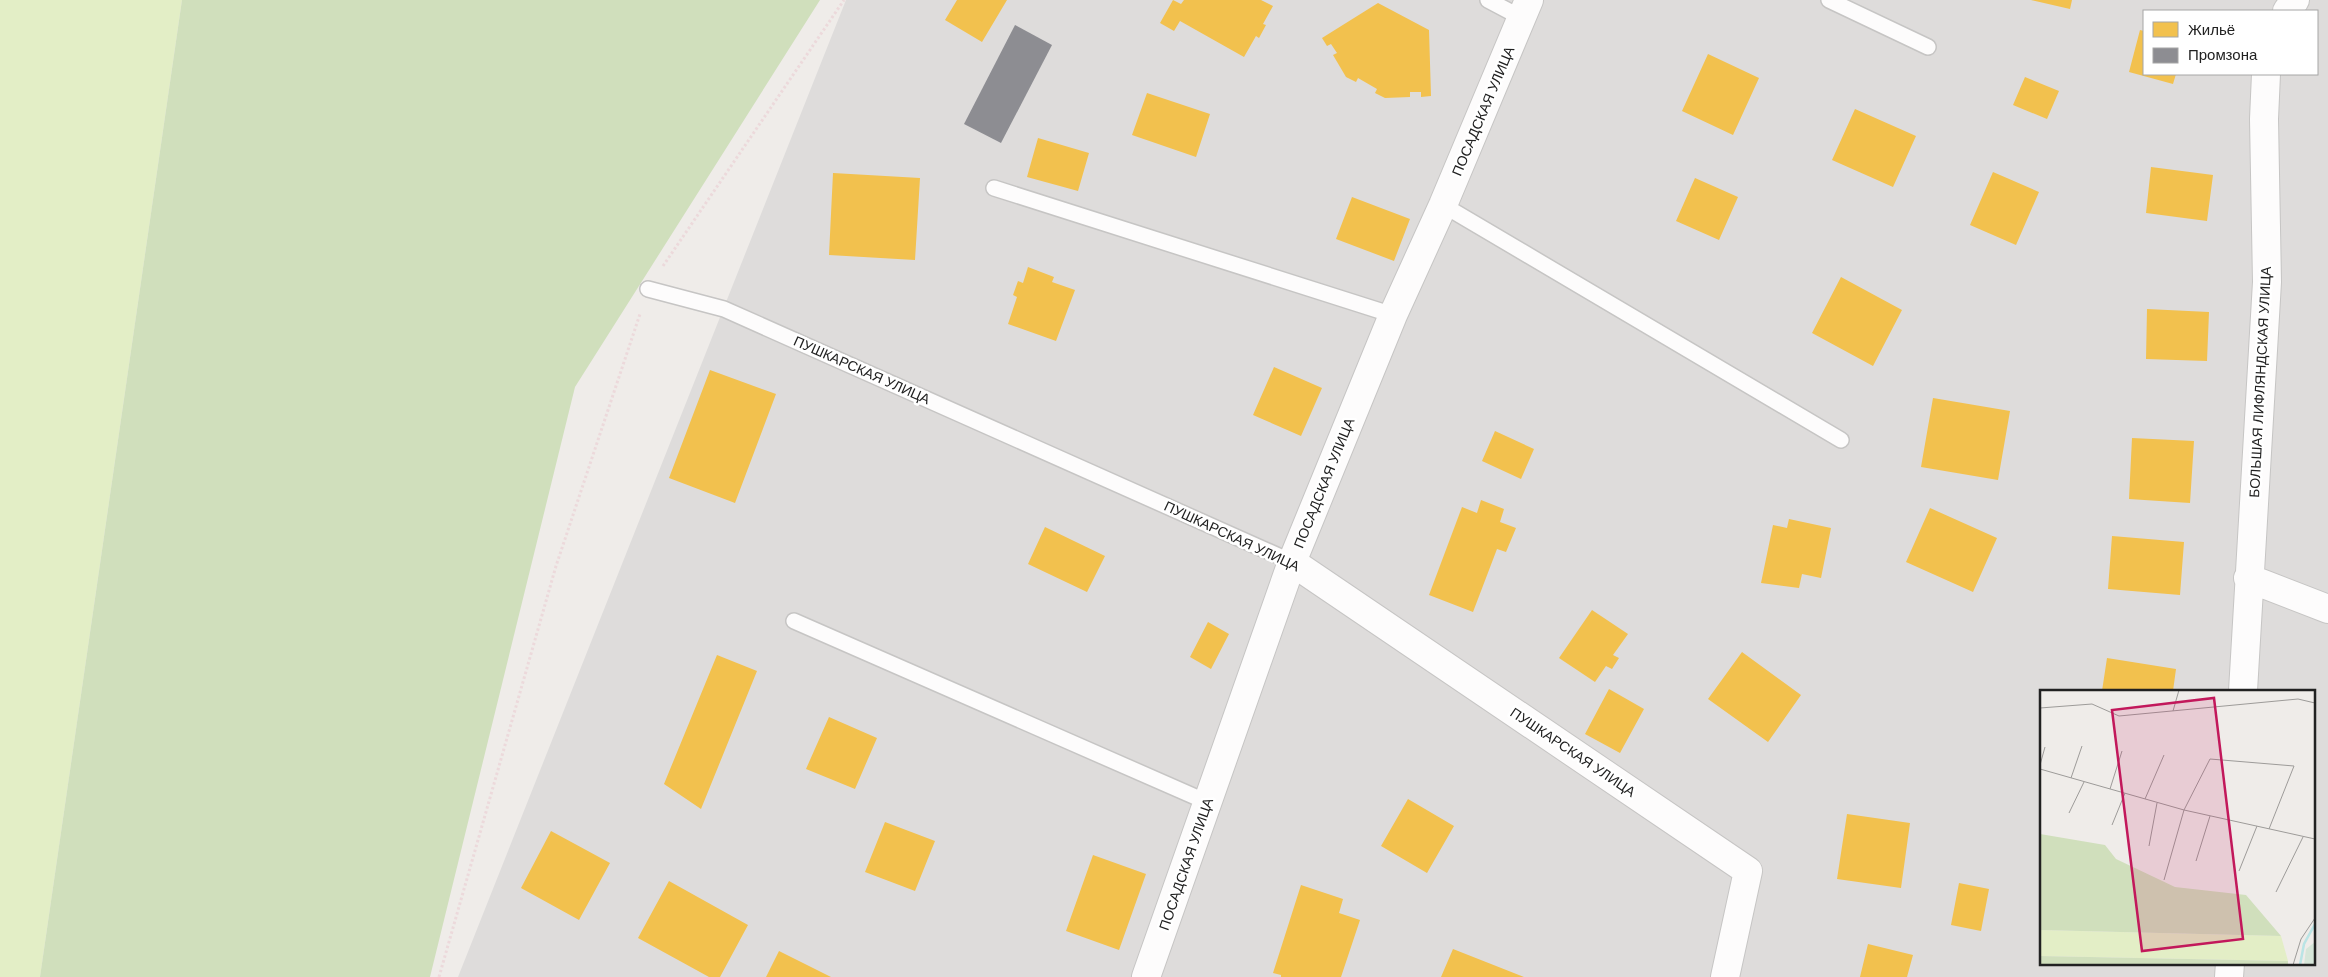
<svg xmlns="http://www.w3.org/2000/svg" width="2328" height="977" font-family="Arial,sans-serif">
<rect width="100%" height="100%" fill="#efece9"/>
<!-- residential -->
<path fill="#dedcdb" fill-rule="evenodd" d="M846,0H2328V977H458ZM2144,11H2317V74H2144ZM2042,691H2314V963H2042Z"/>
<!-- grass -->
<path fill="#e3eec6" d="M0,0H182L40,977H0Z"/>
<!-- forest -->
<path fill="#d0dfbc" d="M182,0H820L575,387L430,977H40Z"/>
<!-- homes -->
<path fill="#f2c14e" d="M957,0H1007L982,42L945,20Z
M1173,0L1181,4L1184,0H1261L1273,6L1263,24L1266,25L1259,38L1256,36L1244,57L1180,21L1174,31L1160,23Z
M2031,0H2072L2070,9Z
M1378,3L1429,30L1431,96L1421,97V92H1410V97L1385,98L1375,93L1377,89L1358,78L1356,82L1346,77L1333,55L1337,53L1331,44L1327,46L1322,38Z
M2140,30L2144,31V74H2176L2173,84L2129,72Z
M1708,54L1759,78L1733,135L1682,111Z
M2025,77L2059,91L2047,119L2013,105Z
M1147,93L1210,114L1196,157L1132,135Z
M1855,109L1916,136L1893,187L1832,160Z
M1038,138L1089,153L1078,191L1027,177Z
M2151,167L2213,175L2207,221L2146,213Z
M1993,172L2039,192L2016,245L1970,225Z
M833,173L920,178L915,260L829,255Z
M1695,178L1738,197L1719,240L1676,221Z
M1352,197L1410,219L1394,261L1336,239Z
M1028,267L1054,277L1052,282L1075,290L1056,341L1008,324L1017,297L1013,295L1018,281L1023,283Z
M1841,277L1902,310L1873,366L1812,333Z
M2147,309L2209,312L2207,361L2146,359Z
M1274,367L1322,388L1301,436L1253,415Z
M710,370L776,394L735,503L669,478Z
M1933,398L2010,411L1998,480L1921,467Z
M1495,431L1534,449L1521,479L1482,461Z
M2132,438L2194,441L2190,503L2129,499Z
M1481,500L1504,509L1500,522L1516,528L1506,552L1497,549L1473,612L1429,595L1462,507L1477,513Z
M1930,508L1997,538L1973,592L1906,562Z
M1789,519L1831,528L1821,578L1802,574L1799,588L1761,583L1773,525L1787,528Z
M1045,527L1105,556L1087,592L1028,564Z
M2112,536L2184,542L2180,595L2108,589Z
M1592,610L1628,634L1613,655L1619,658L1612,669L1606,666L1595,682L1559,658Z
M1208,622L1229,634L1211,669L1190,657Z
M1742,652L1801,695L1768,742L1708,699Z
M717,655L757,671L701,809L664,784Z
M2107,658L2176,669L2173,691H2102Z
M1609,689L1644,709L1620,753L1585,734Z
M829,717L877,738L855,789L806,769Z
M1408,799L1454,826L1427,873L1381,846Z
M1847,814L1910,823L1901,888L1837,879Z
M885,822L935,841L915,891L865,872Z
M551,831L610,863L579,920L521,888Z
M1093,855L1146,874L1119,950L1066,931Z
M669,881L748,925L720,977H709L638,938Z
M1959,883L1989,889L1981,931L1951,925Z
M1301,885L1343,899L1339,913L1360,920L1341,977H1281V975L1273,973Z
M1868,944L1913,955L1907,977H1860Z
M1453,949L1524,977H1441Z
M779,951L831,977H766Z"/>
<!-- industry -->
<path fill="#8d8d92" d="M1015,25L1052,45L1001,143L964,124Z"/>
<g fill="none" stroke-linecap="round" stroke-linejoin="round">
<!-- service casing -->
<g stroke="#c6c5c4" stroke-width="18">
<path id="service" d="M1488,0L1522,18
M1829,0L1928,47
M994,188L1393,315
M1443,205L1841,440
M648,289L724,309L1292,562
M794,621L1207,802"/>
</g>
<!-- minor casing -->
<g stroke="#c6c5c4" stroke-width="30">
<path id="minor" d="M2287,11L2295,0
M1292,562L1748,871L1725,977
M2248,578L2328,609
M2243,691L2267,282L2264,119L2266,74
M1146,977L1292,562L1393,315L1443,205L1529,0
M2229,977L2230,963"/>
</g>
<!-- path -->
<path stroke="#ecd9db" stroke-width="3" stroke-dasharray="2.5 2.5" stroke-linecap="butt" d="M663,266L844,0
M439,977L556,566L640,314"/>
<!-- service -->
<use href="#service" stroke="#fdfcfc" stroke-width="15"/>
<!-- minor -->
<use href="#minor" stroke="#fdfcfc" stroke-width="28"/>
</g>
<g text-anchor="middle" stroke-width="5" stroke-linejoin="round" paint-order="stroke">
<!-- street labels -->
<g font-size="14" fill="#212121" stroke="#fff">
<text transform="translate(1483 111) rotate(-67)" y="5">ПОСАДСКАЯ УЛИЦА</text>
<text transform="translate(862 370) rotate(24)" y="5">ПУШКАРСКАЯ УЛИЦА</text>
<text transform="translate(2260 382) rotate(-87)" y="5">БОЛЬШАЯ ЛИФЛЯНДСКАЯ УЛИЦА</text>
<text transform="translate(1324 483) rotate(-68)" y="5">ПОСАДСКАЯ УЛИЦА</text>
<text transform="translate(1232 536) rotate(25)" y="5">ПУШКАРСКАЯ УЛИЦА</text>
<text transform="translate(1573 752) rotate(34)" y="5">ПУШКАРСКАЯ УЛИЦА</text>
<text transform="translate(1186 864) rotate(-71)" y="5">ПОСАДСКАЯ УЛИЦА</text>
</g>
</g>
<!-- overview -->
<g transform="translate(2040 690)">
<rect width="275" height="275" fill="#efece9"/>
<path d="M0,240L241,246L248,271L0,266Z" fill="#e3eec6"/>
<path d="M0,144L65,155L76,169L135,197L206,205L241,246L0,240ZM0,266L248,271V275H0Z" fill="#d0dfbc"/>
<path d="M275,252V275H264L266,259Z" fill="#d6e6d9"/>
<path fill="none" stroke="#bae4e5" stroke-width="2.5" d="M260,275L264,254L275,234"/>
<path fill="none" stroke="#9d9b99" stroke-width="1" d="M0,18L52,14L79,26L258,9L275,13M133,21L139,0M0,75L5,57M0,79L144,120L275,149M31,88L42,56M70,99L82,61M105,109L124,65M29,123L44,92M72,135L85,103M109,156L117,113M156,171L170,126M199,181L217,136M124,190L144,120L170,69L254,76L229,139M236,202L263,147M253,275L261,249L275,228"/>
<path fill="#c2185b" fill-opacity="0.15" stroke="#c2185b" stroke-width="2.5" d="M174,8L203,249L102,261L72,20Z"/>
<rect width="275" height="275" fill="none" stroke="#212121" stroke-width="2.5"/>
</g>
<!-- legend -->
<rect x="2143" y="10" width="175" height="65" fill="#ffffff" stroke="#a6a6a6"/>
<rect x="2153" y="22" width="25" height="15" fill="#f2c14e" stroke="#a6a6a6"/>
<text x="2188" y="35" font-size="15" fill="#212121">Жильё</text>
<rect x="2153" y="48" width="25" height="15" fill="#8d8d92" stroke="#a6a6a6"/>
<text x="2188" y="60" font-size="15" fill="#212121">Промзона</text>
</svg>
